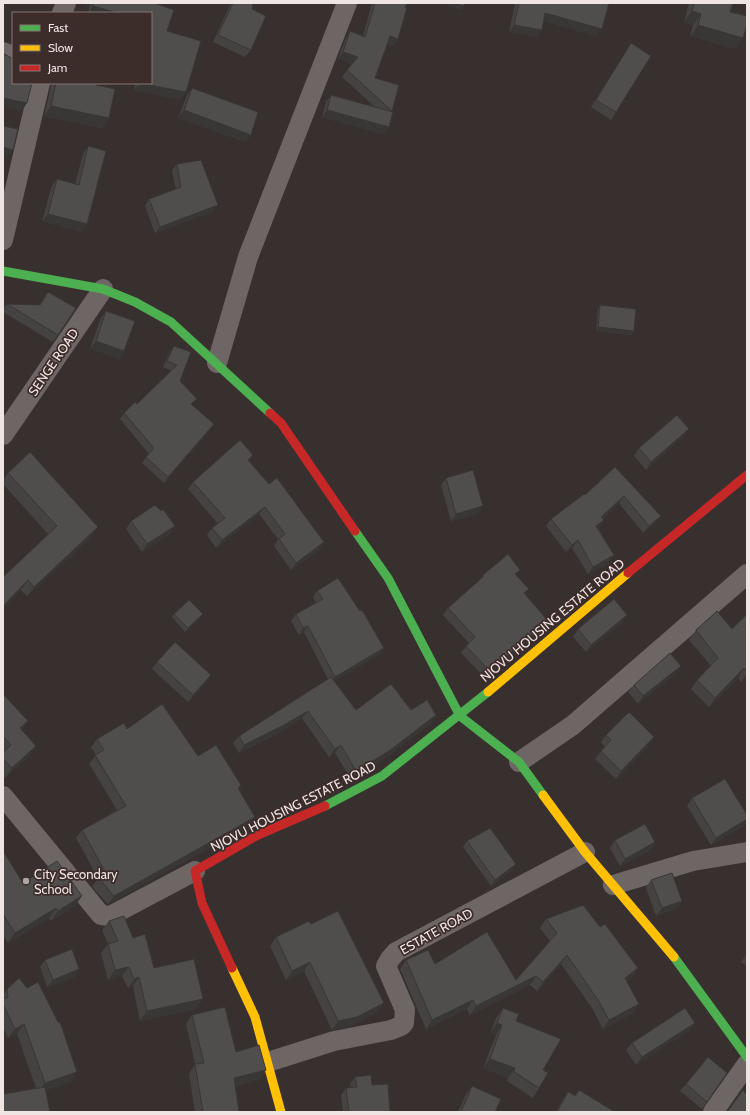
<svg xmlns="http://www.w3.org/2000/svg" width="750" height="1115" font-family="Cabin,sans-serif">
<rect width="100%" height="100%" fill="#38302e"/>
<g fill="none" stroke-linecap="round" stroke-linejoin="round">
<!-- street -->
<path stroke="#6e6665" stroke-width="20" d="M62,13L66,3
M3,52L13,56
M3,240L40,83
M217,363L248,257L347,3
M3,435L103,289
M519,762L573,725L747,574
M3,796L101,915L110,916L195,871
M613,885L693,861L747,852
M268,1062L334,1041L391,1030L401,1026L404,1023L405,1010L386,966L390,959L396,952L585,852
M713,1112L747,1064"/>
<!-- fast -->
<path stroke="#4caf50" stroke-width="9" d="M3,271L103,289L135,302L171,322L270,413
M355,531L388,578L460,716L519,762L543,795
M325,806L382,776L488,692
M674,957L747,1057"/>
<!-- slow -->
<path stroke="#ffc107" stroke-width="9" d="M488,692L628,573
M543,795L585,852L674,957
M232,968L255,1017L281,1112"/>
<!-- jam -->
<path stroke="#c62828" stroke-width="9" d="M270,413L281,423L355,531
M628,573L747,475
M232,968L202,903L195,871L258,835L325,806"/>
</g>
<!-- wall -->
<path fill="#454341" d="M86,3H154L167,31L181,100L134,90L135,83H151V13H88L90,6L86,5Z
M231,3H253L252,9L251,50L245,57L213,42Z
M372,3H407L398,39L394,45L388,44L375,78L392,111L391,112L389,127L383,134L322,117L326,102L331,95L376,108L342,77L352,64L338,58L346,38L350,31L363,36Z
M515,3H609L596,36L544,21L537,37L509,32Z
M689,3H733L730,12L736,49L690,36L693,25L684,22Z
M631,43L616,112L611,120L591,107Z
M51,83H96V85L109,118L102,128L44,116L51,86Z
M192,88L251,135L245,142L178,118L187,95Z
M88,146L87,224L81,232L42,221L52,186L57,179L75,184L83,154Z
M177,164L213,212L155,233L145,206L149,199L176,190L172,170Z
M48,292L76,308L53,342L3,312V309L7,304L39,305Z
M600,305L634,331L631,335L596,331L598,309Z
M106,311L124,351L119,359L90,348L101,318Z
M174,346L180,381L192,405L210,430L164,483L142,463L149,454L120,419L124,413L137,404L172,371L163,367L170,352Z
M684,436L646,470L634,456L639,448Z
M253,455L249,461L319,550L291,570L274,546L278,539L259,514L216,548L207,535L212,528L218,524L188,489L193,482Z
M615,467L661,516L655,523L643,533L619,503L603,518L604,520L598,528L614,555L609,563L588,574L572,548L566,552L546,526L551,519L585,495Z
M8,473L91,537L27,596L21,590L48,534L3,484V480Z
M446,478L478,514L451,521L441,485Z
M131,521L170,534L142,552L126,529Z
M483,575H516L525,594L548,621L543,628L485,678L461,653L466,646L469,643L443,615L448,608L479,580Z
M317,591L384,648L380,654L334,681L356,710H411L436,715L431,723L384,759L351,779L335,753L329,757L302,718L279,733L239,753L233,743L239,736L328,679L304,632L299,635L291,621L296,614L316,603L313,597Z
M174,614L200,618L185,632L172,617Z
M747,614V677L741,682L738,678L709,707L691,689L697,680L711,666L689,640L696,630L732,629Z
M622,623L586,652L573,637L578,629Z
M157,662L206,683L188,702L152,669Z
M681,666L675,674L638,704L628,692L634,685Z
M3,694L28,721L21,730L36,746L29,756L5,778L3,776Z
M127,729L198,756L241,785L239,789L249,826L108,904L92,887L98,878L76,838L82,830L117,810L89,764L96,755L91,747L97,739Z
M606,735L649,745L616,779L595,759L601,751L605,747L601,742Z
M692,798L744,826L711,845L687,806Z
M615,840L655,842L650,850L620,866L610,848Z
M467,841L516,864L512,870L491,886L463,847Z
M3,851L23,883L75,906L51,921L49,918L8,943L3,935Z
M651,880L682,901L677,908L656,916L646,888Z
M546,919L600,927L638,968L632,977L626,981L633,1013L603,1029L592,1008L561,964L537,991L530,985L470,1015L467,1009L426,1029L400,969L406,960L435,964L516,980L550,941L540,928Z
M109,921L133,938L154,968L196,1009L140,1021L133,986L128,988L122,976L108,980L101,953L108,944L102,930Z
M311,924L384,1003L377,1012L350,1026L332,1030L304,971L286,980L270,946L276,937Z
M747,954V966L741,962Z
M45,960L79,969L74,977L47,987L40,967Z
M7,989L71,1082L46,1090L4,1094L36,1088L17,1034L8,1038L3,1027V995Z
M503,1008L516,1021L543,1070L539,1088L533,1098L507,1081L508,1078L483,1068L496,1035L490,1033L496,1018Z
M192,1015L236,1052L266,1070L259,1080L235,1086L239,1112H195L189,1074L195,1064L186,1024Z
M695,1023L690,1030L636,1065L626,1050L632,1043Z
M727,1073L702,1109L680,1091L686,1084Z
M355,1077L372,1085L390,1112H343L341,1095L346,1088H351L350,1084Z
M472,1086L495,1112H458L465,1096Z
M579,1090L615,1112H556L562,1101L568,1092L575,1095Z"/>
<!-- shaded-wall -->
<path fill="#383735" d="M87,3H93L90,6L86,5Z
M448,3H453L464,6L461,10L446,6Z
M640,3H646L645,5Z
M93,6L118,13H88Z
M692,11L701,14L693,25L684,22Z
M545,13L602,29L596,36L540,20Z
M514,25L542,30L537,37L509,32Z
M698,25L743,38L736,49L690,36Z
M390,36L398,39L394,45L386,43Z
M343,52L358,57L353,64L338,58Z
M139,83L186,92L181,100L134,90Z
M3,98L27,103L22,111L3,107Z
M51,106L109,118L102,128L44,116Z
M184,110L251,135L245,142L178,118Z
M327,110L389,127L383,134L322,117Z
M3,147L13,150L8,157L3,156Z
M218,205L213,212L155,233L160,227Z
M48,214L87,224L81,232L42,221Z
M598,327L634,331L631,335L596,331Z
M96,341L124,351L119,359L90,348Z
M214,424L210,430L164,483L168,477Z
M689,429L684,436L646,470L651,462Z
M624,496L619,503L596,524L601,517Z
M483,506L478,514L451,521L456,514Z
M265,507L259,514L216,548L222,540Z
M661,516L655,523L643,533L649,526Z
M604,520L599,528L591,533L596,526Z
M175,526L170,534L142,552L147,544Z
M98,527L91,537L27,596L34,587Z
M578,540L572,548L566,552L572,545Z
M324,542L319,550L291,570L296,563Z
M614,555L609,563L588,574L593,567Z
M28,580L21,590L3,609V606Z
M203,614L200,618L185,632L188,628Z
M627,615L622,623L586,652L591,645Z
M548,621L543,628L485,678L490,671Z
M308,626L304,632L299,635L303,628Z
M384,648L380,654L330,683L335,677Z
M681,666L675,674L638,704L643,696Z
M744,668L738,678L709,707L715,698Z
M747,673V677L741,682Z
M211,675L206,683L188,702L193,695Z
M308,711L302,718L279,733L239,753L244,745Z
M436,715L431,723L384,759L351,779L356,771Z
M28,721L21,731L20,728Z
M654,737L649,745L616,779L621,771Z
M341,745L335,753L329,757L335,749Z
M36,746L29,756L5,778L12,768Z
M255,817L249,826L108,904L114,896Z
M747,819V821L744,826L711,845L716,838Z
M655,842L650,850L620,866L625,859Z
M516,864L512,870L491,886L495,880Z
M82,896L75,906L51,921L58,911Z
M682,901L677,908L656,916L662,908Z
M56,908L49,918L8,943L15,933Z
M567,955L561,964L537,991L543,982Z
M310,962L304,971L286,980L292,971Z
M129,967L122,976L108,980L115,970Z
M638,968L632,977L619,987L625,978Z
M79,969L74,977L47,987L53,980Z
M536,976L530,985L470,1015L476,1006Z
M139,977L133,986L128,988L134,979Z
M203,999L196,1009L140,1021L147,1011Z
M473,1000L467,1009L426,1029L432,1020Z
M384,1003L377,1012L350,1026L332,1030L338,1021Z
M639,1004L633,1013L603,1029L609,1020Z
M497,1023L502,1025L496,1035L490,1033Z
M695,1023L690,1030L636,1065L642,1057Z
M24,1024L17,1034L8,1038L15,1029Z
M490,1059L515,1068L508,1078L483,1068Z
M266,1070L259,1080L227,1088L234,1078Z
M77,1072L71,1082L38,1093L45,1083Z"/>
<!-- building -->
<path fill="#504e4c" stroke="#383735" d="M94,3H154L174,10L167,31L201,41L186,92L139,83H151V13H118L93,6Z
M233,3H253L252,9L266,16L251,50L218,35Z
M375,3H407L405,8H407L398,39L390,36L375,78L399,85L392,111L347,70L358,57L343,52L350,31L365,37Z
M453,3H465L464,6Z
M519,3H609L602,29L545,13L542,30L514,25Z
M694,3H733L730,12L747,16V24L743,38L698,25L701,14L692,11Z
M631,43L651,56L616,112L596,100Z
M3,53L13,59V83H32L27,103L3,98Z
M56,83H96V85L115,89L109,118L51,106Z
M192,88L258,112L251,135L184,110Z
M331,95L393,112L389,127L327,110Z
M3,126L18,129L13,150L3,147Z
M88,146L106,151L87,224L48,214L57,179L79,185Z
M201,160L218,205L160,227L149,199L181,187L177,164Z
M48,292L76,308L58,335L7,304L40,305Z
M600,305L636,309L634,331L598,327Z
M106,311L135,321L124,351L96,341Z
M174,346L191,352L180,381L197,399L191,404L214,424L168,477L146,457L154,448L124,413L135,402L137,404L177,365L167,361Z
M677,415L689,429L651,462L639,448Z
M240,440L253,455L248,460L269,484L277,478L324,542L296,563L279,539L285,534L265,507L222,540L212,528L225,518L193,482Z
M30,452L98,527L34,587L28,580L3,606V577L57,526L8,473Z
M615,467L661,516L649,526L624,496L601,517L604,520L596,526L614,555L593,567L578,540L572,545L551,519L584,494L585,495Z
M473,470L483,506L456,514L446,478Z
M155,505L161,511L163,509L175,526L147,544L131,521Z
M508,554L520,570L515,574L529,589L524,593L548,621L490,671L466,646L475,637L448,608L484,576L483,575Z
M338,578L360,611L362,610L384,648L335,677L308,626L303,628L296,614L323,599L317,591Z
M614,599L627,615L591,645L578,629Z
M189,600L203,614L188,628L174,614Z
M717,611L732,629L747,614V672L744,668L715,698L697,680L718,658L696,630Z
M175,642L211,675L193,695L157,662Z
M670,653L681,666L643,696L634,685Z
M331,677L356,710L391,684L411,710L427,700L436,715L389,751L356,771L341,745L335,749L308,711L284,725L244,745L239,736Z
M3,694L28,721L20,728L36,746L12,768L3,759V752L11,745L3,736Z
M162,704L198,756L216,745L241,785L238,788L255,817L114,896L99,878L106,873L82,830L126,806L95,755L104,750L97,739L124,723L127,729Z
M629,712L654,737L621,771L601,751L611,740L606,735Z
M725,779L747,815V819L716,838L692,798Z
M645,824L655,842L625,859L615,840Z
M490,828L516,864L495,880L467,841Z
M3,851L23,883L57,861L82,896L58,911L56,908L15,933L3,914Z
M672,873L682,901L662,908L651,880Z
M583,905L600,927L605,924L638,968L625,978L639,1004L609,1020L598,1000L567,955L543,982L536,976L476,1006L473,1000L432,1020L406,960L428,950L435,964L487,932L516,980L557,933L546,919Z
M338,911L384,1003L357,1017L338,1021L310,962L292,971L276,937L309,921L311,924Z
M124,916L133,938L145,934L154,968L194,959L203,999L147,1011L139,977L134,979L129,967L115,970L108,944L118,941L109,921Z
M72,949L79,969L53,980L45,960Z
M747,954V960L744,958Z
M19,978L27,988L38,982L58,1022H60L77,1072L45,1083L24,1024L15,1029L3,1004V999L8,997L7,989Z
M225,1007L236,1052L259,1045L266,1070L234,1078L239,1112H203L195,1064L204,1063L192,1015Z
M503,1008L519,1014L516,1021L561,1039L543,1070L548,1073L539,1088L514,1072L515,1068L490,1059L502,1025L497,1023Z
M685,1008L695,1023L642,1057L632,1043Z
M708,1057L727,1073L707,1102L686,1084Z
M371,1075L372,1085L388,1084L390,1112H349L346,1088L357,1087L355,1077Z
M472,1086L501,1099L495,1112H461Z
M45,1087L50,1112H3V1089L4,1094Z
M579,1090L615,1112H557L568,1092L575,1096Z
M743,1090L747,1095V1112H727Z"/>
<!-- markers -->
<circle fill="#afa6a4" stroke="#3c2c2a" stroke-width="1.5" cx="26" cy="881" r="4"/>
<g text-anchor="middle" stroke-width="3.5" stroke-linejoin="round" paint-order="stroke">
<!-- street labels -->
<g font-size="13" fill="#efe5e3" stroke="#3c2c2a">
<text transform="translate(53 362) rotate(-56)" y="5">SENGE ROAD</text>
<text transform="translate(552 620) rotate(-40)" y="5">NJOVU HOUSING ESTATE ROAD</text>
<text transform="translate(293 806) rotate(-27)" y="5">NJOVU HOUSING ESTATE ROAD</text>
<text transform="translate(436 931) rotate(-29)" y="5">ESTATE ROAD</text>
</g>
<!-- poi labels -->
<g font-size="13" fill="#efe5e3" stroke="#3c2c2a" text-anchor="start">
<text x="34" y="879">City Secondary<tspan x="34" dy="15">School</tspan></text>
</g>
</g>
<!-- border -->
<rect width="750" height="1115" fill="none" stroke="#efe5e3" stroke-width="8"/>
<!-- legend -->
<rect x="12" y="12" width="140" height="72" fill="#3c2c2a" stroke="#847674"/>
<rect x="20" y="25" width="20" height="6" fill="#4caf50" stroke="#847674"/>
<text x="48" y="32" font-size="12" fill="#efe5e3">Fast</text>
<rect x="20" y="45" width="20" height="6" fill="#ffc107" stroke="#847674"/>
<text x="48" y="52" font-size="12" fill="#efe5e3">Slow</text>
<rect x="20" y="65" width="20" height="6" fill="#c62828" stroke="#847674"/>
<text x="48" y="72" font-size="12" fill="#efe5e3">Jam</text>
</svg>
